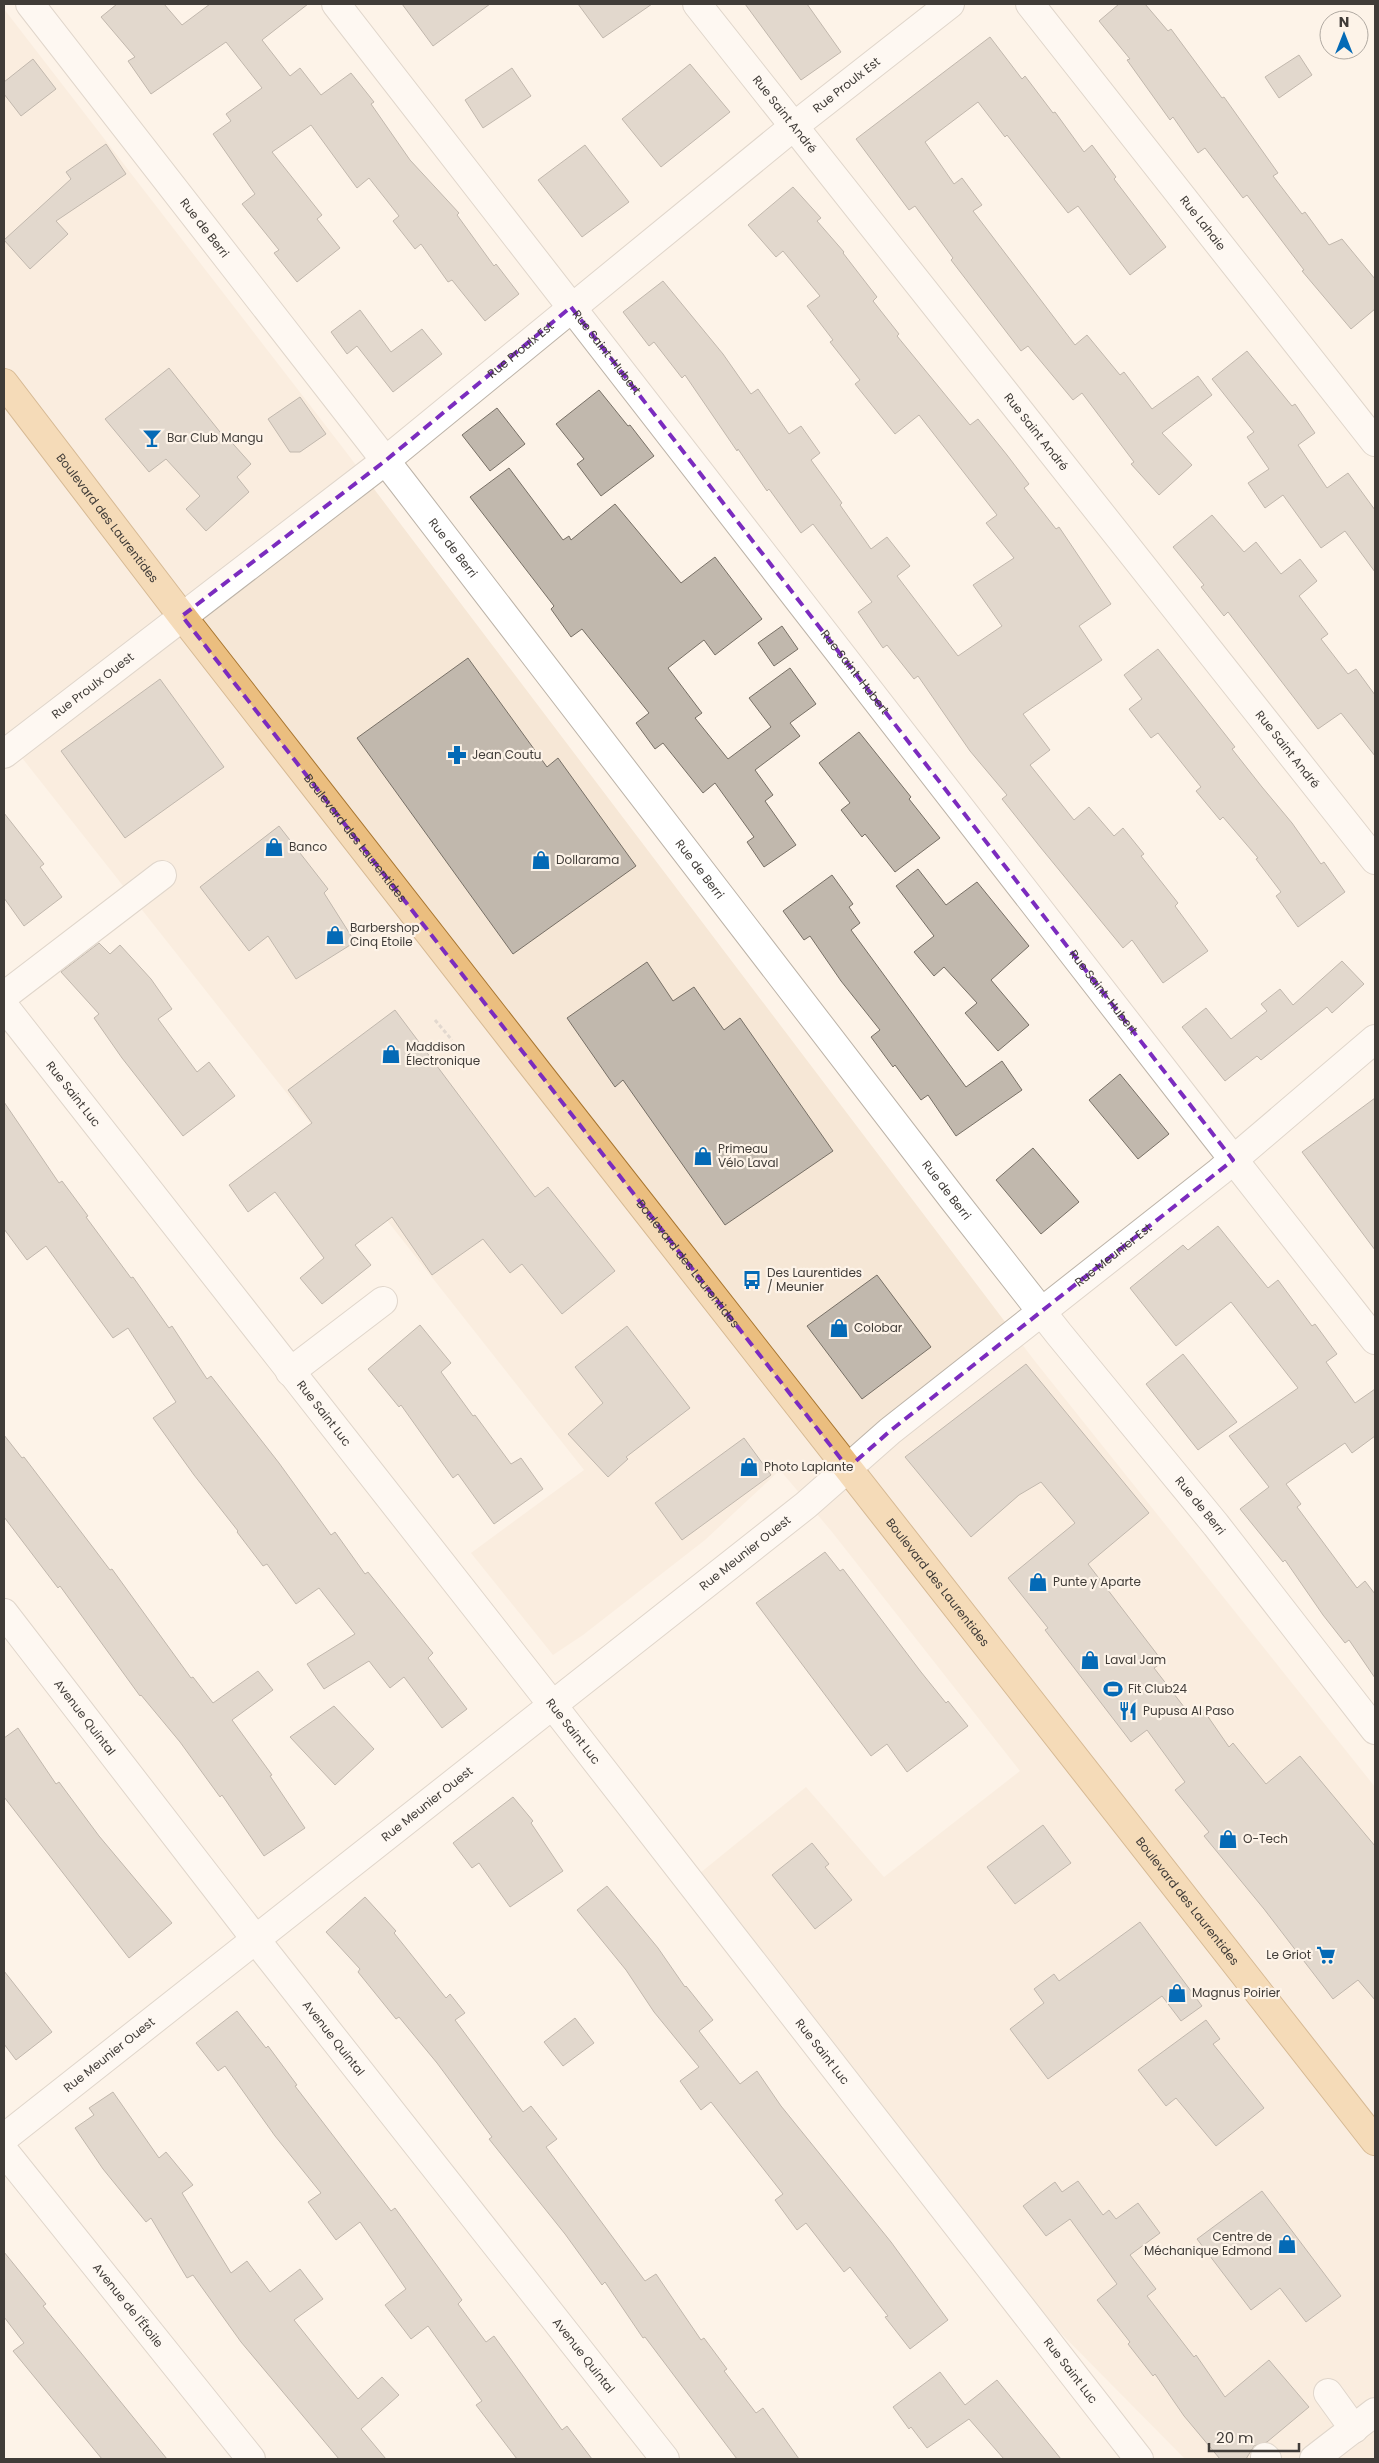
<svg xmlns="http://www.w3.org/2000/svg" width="1379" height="2463" font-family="Poppins,sans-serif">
<rect width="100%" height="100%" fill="#fdf3e8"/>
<!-- built -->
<path fill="#f6e7d6" d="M4,9L343,448L1034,1360L1375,1787V2459H1185L965,2236L689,1882L806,1787L884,1877L1020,1771L832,1532L780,1470L705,1540L583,1635L553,1655L471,1553L584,1470L4,735Z"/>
<!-- building -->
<path fill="#c1b8ad" stroke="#787066" d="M117,4H164L182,25L210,4H308L262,40L290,76L300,68L321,95L351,73L374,102L371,104L410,160L459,213L457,215L494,266L496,264L519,294L485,321L452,280L448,282L421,244L415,249L393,221L399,216L369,178L357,188L311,125L272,152L322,215L317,219L340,248L297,282L274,253L279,250L242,204L255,194L213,134L231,121L226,114L262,88L226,42L151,94L128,61L135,57L101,17Z
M402,4H490L433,46Z
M578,4H652L603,38Z
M745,4H807L841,52L801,80Z
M1119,4H1145L1168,31L1171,29L1222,98L1224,97L1278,173L1273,176L1302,214L1305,212L1329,245L1342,239L1375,279V309L1351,329L1302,271L1304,270L1247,195L1243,198L1205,148L1198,153L1173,117L1170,120L1127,60L1130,59L1099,21Z
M990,37L1022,79L1025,76L1053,113L1055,112L1084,152L1092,145L1116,177L1114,179L1166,247L1130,275L1078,206L1068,213L1007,135L1005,137L978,102L925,142L954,184L962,178L982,205L973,211L1075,345L1087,335L1120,375L1124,372L1152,409L1198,376L1212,395L1162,433L1192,465L1159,495L1131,464L1134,462L1082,393L1073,400L1028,346L1021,351L951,260L953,258L915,206L909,210L856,139Z
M1299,55L1312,75L1279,98L1265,77Z
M33,59L56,89L21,116L4,94V82Z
M690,64L730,112L661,167L622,119Z
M512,68L531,96L483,128L465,100Z
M106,144L126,174L56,221L68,234L30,269L4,240L71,179L66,172Z
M585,145L629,202L582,237L538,180Z
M793,187L821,218L817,221L844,252L843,253L877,297L873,301L899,334L897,336L970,425L978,419L1007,455L1029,484L1024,488L1056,529L1059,527L1111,604L1079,626L1102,660L1023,714L1050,750L1030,765L1074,820L1089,807L1114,836L1123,828L1144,854L1141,856L1178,903L1175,906L1208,951L1163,983L1132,940L1123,948L1041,848L1002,799L1007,795L970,751L918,676L914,679L887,645L883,648L858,612L872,602L813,524L801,533L769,489L767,491L738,449L737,451L685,375L682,378L654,342L649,346L623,312L663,281L723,354L751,394L758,389L789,434L801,426L820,453L811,460L842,503L840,505L871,549L887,537L910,566L897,576L958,656L1002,626L973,585L1014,558L986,523L997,515L919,415L895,434L855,384L860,380L830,342L833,340L807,306L820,296L783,251L776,257L748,225Z
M360,310L391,352L422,329L442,354L393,392L357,346L347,354L331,332Z
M1247,351L1292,406L1295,404L1315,433L1298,445L1327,488L1348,473L1375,510V572L1345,531L1321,548L1283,495L1265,508L1248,483L1269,469L1247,437L1254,432L1212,379Z
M169,368L224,437L226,436L251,464L237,477L249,492L206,531L186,509L200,496L166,459L149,472L105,419Z
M599,390L628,426L630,425L654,456L601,496L577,464L584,459L556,424Z
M300,397L326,434L300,452H290L268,419Z
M497,408L525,444L490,471L462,435Z
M509,468L563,540L569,536L571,540L615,504L681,583L715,557L762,619L715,655L704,640L668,668L702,713L695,718L728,759L771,727L749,698L790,668L816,704L790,723L800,736L755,770L773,795L765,801L796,845L764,867L747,842L754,837L715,783L703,793L663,743L655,749L636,723L649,713L582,629L571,637L551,609L554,606L470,497Z
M1212,515L1244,552L1256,542L1281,574L1300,559L1317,581L1299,596L1328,634L1321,639L1348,674L1356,669L1375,695V756L1341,713L1318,729L1228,612L1224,616L1201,587L1204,585L1173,547Z
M782,626L798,649L774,666L758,643Z
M1158,649L1235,747L1232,749L1262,787L1292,823L1321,864L1324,862L1345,892L1298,927L1276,896L1281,892L1256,859L1258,858L1223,817L1220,820L1196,791L1201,787L1158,733L1151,738L1129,709L1142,699L1124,675Z
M468,658L547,767L558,758L636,866L513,954L357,738Z
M160,679L224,767L125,838L61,751Z
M859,732L911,797L909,799L940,838L895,872L865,834L862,837L841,810L850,803L819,763Z
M4,813L44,864L40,867L62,897L24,926L4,898Z
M279,826L328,889L324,893L355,942L296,979L268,936L249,951L200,887Z
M918,869L946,905L977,882L1029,946L991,980L1029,1025L998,1051L965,1013L977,1003L944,967L934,976L914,952L934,936L896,886Z
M832,875L853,904L849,907L860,923L851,930L966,1087L1002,1061L1022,1090L956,1136L928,1095L921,1100L895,1065L893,1067L871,1037L880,1030L841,981L810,936L804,940L783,911Z
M99,943L110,954L120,945L151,979L172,1009L158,1019L197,1072L209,1062L235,1096L183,1136L122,1058L94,1018L99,1014L61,972Z
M1342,961L1364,984L1332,1013L1327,1007L1261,1060L1257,1056L1225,1081L1182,1027L1206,1008L1231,1039L1267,1011L1261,1004L1280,989L1293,1005Z
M647,962L673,1001L694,987L724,1030L740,1018L833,1151L725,1225L623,1080L615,1087L567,1018Z
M395,1010L535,1197L548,1187L615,1271L562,1314L522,1264L510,1273L483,1239L432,1275L392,1217L355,1245L371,1265L322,1304L300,1278L324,1258L275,1192L248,1212L229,1185L312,1123L288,1090Z
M1120,1074L1169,1134L1138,1159L1089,1100Z
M1375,1098V1250L1302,1152Z
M4,1102L59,1183L62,1181L88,1216L86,1217L131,1278L133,1277L169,1328L172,1326L207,1379L211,1376L279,1463L331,1535L335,1532L365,1574L368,1572L433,1653L428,1658L467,1709L442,1728L404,1677L390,1688L369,1661L324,1689L307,1664L355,1634L319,1588L296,1604L267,1564L263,1566L237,1532L238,1531L194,1475L153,1418L176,1402L128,1328L113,1338L46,1246L27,1260L4,1229Z
M1033,1148L1079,1202L1041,1234L996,1180Z
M1218,1226L1268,1288L1278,1280L1312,1326L1315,1324L1337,1354L1326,1362L1355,1403L1375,1389V1436L1352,1453L1345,1443L1286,1484L1301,1504L1297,1507L1357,1588L1365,1581L1375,1594V1678L1349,1640L1345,1643L1323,1615L1285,1560L1283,1562L1240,1509L1269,1487L1229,1436L1298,1388L1231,1302L1176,1346L1130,1288L1183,1245L1188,1250Z
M877,1275L931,1347L862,1399L807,1326Z
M420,1325L451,1363L441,1372L473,1416L475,1415L511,1464L521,1458L543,1489L494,1524L458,1474L453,1478L401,1405L399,1407L368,1369Z
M627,1326L690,1408L626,1457L628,1459L608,1477L568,1434L603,1403L575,1367Z
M1183,1354L1237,1422L1198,1450L1146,1384Z
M1026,1364L1149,1513L1088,1564L1163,1662L1154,1668L1191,1716L1202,1708L1229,1747L1233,1743L1266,1784L1300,1756L1375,1846V2000L1358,1980L1333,1999L1264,1909L1204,1836L1209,1832L1175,1790L1185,1782L1147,1730L1131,1742L1045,1630L1048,1628L1008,1578L1075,1523L1041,1482L1019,1495L971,1537L905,1457Z
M4,1435L22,1458L24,1457L110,1570L112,1569L191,1678L193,1677L213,1703L258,1671L273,1690L232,1720L272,1775L270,1776L305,1828L264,1856L222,1795L220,1797L180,1742L141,1695L140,1696L60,1586L58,1588L4,1517Z
M744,1438L771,1475L682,1540L655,1503Z
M825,1552L840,1571L843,1569L921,1672L946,1703L948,1701L968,1726L907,1772L887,1744L871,1756L756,1603Z
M334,1706L374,1749L335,1785L290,1737Z
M18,1728L56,1784L59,1782L99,1836L172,1923L129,1958L4,1797V1738Z
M513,1797L533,1821L531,1823L563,1871L510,1907L479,1863L472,1868L453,1843Z
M1043,1825L1071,1863L1015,1904L987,1867Z
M812,1843L829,1864L825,1867L852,1900L815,1929L772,1875Z
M607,1886L658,1948L685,1987L686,1986L713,2020L699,2031L740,2084L757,2071L781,2106L891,2242L948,2320L910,2349L885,2317L888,2316L850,2267L844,2272L806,2223L797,2230L775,2200L783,2194L711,2102L701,2110L680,2081L699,2067L654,2012L626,1970L577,1910Z
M365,1897L396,1931L394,1933L446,1998L450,1994L465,2013L455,2020L523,2112L531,2106L557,2139L546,2147L645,2281L656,2274L701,2340L704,2338L727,2369L724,2371L756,2413L763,2408L799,2459H737L645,2337L643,2338L605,2282L602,2285L565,2234L489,2139L492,2137L437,2063L399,2017L396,2019L358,1972L360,1969L326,1932Z
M1140,1922L1202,2006L1181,2021L1162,1996L1048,2079L1010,2029L1044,2003L1034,1989L1054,1974L1059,1981Z
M4,1971L52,2032L16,2060L4,2044Z
M237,2011L266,2048L268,2046L297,2085L295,2086L391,2211L395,2208L462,2300L458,2304L486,2342L494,2336L562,2430L567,2426L592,2459H517L476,2405L482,2401L428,2326L411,2339L385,2305L406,2289L360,2222L336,2240L308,2202L321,2193L275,2136L225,2066L218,2071L196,2043Z
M575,2018L594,2043L563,2066L544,2042Z
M1206,2020L1220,2039L1213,2044L1264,2108L1216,2146L1176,2098L1166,2106L1138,2070Z
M113,2092L159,2158L166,2152L193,2185L182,2193L231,2273L247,2261L270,2292L300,2269L323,2299L294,2320L321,2354L358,2399L382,2377L399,2395L361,2429L386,2459H339L241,2342L193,2275L187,2278L151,2218L146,2222L103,2169L75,2128L94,2115L89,2108Z
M1078,2181L1103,2215L1109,2210L1116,2219L1138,2203L1160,2233L1130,2255L1156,2289L1147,2296L1194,2357L1196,2355L1225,2397L1269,2360L1309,2407L1267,2442L1254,2446L1246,2459H1220L1184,2416L1155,2374L1153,2376L1128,2344L1130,2342L1097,2300L1117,2284L1070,2219L1046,2236L1023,2206L1055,2182L1062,2192Z
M1262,2191L1341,2296L1306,2322L1280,2288L1251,2310L1197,2239Z
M4,2252L46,2304L43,2306L167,2459H102L13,2351L24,2343L4,2317Z
M940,2372L965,2405L997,2380L1061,2459H1004L969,2419L927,2448L911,2427L909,2429L893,2407Z"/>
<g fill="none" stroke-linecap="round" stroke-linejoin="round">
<!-- minor casing -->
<g stroke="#bcb3a8" stroke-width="30">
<g id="minor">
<path id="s1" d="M30,4L402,482L953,1199L1059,1334L1216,1525L1375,1730"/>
<path id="s2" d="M336,4L1211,1131L1375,1340"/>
<path id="s3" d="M697,4L1375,860"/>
<path id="s4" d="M1030,4L1375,442"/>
<path id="s5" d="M4,754L385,461L793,127L950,4"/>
<path d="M4,996L162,875"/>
<path id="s6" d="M4,1006L540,1689L1139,2459"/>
<path d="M290,1372L383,1301"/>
<path id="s7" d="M4,1613L267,1954L665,2459"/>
<path id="s8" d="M4,2138L806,1505L890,1431L1219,1172L1375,1039"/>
<path id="s9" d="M4,2151L251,2459"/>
<path d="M1328,2393L1354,2429"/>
<path d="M1265,2457L1267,2459"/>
<path d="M1314,2459L1375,2412"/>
</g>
</g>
<!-- major casing -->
<g stroke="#a7752f" stroke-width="30">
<g id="major">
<path id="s10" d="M4,383L182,616L547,1084L1375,2141"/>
</g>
</g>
<!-- path -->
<path stroke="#c1b9b1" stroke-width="3" stroke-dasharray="4 2.5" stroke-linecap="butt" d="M435,1020L452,1040"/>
<!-- minor -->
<use href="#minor" stroke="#fff" stroke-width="28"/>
<!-- major -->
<use href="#major" stroke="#ebbe7f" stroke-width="28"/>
</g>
<!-- marked area -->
<path d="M0 0H1379V2463H0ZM571,307L1233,1160L890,1431L848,1468L182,616L385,461Z" fill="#fdf3e8" fill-opacity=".55" fill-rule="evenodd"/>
<path fill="none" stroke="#7b2cbf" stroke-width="4" stroke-dasharray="10 6" stroke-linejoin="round" d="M571,307L1233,1160L890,1431L848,1468L182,616L385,461Z"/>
<!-- icons -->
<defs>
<g id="bar-bare" transform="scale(1.5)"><path d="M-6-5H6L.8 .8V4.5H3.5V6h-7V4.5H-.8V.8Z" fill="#046ab6" stroke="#fdf3e8" stroke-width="2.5" paint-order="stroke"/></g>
<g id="pharmacy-bare" transform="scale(1.5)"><path d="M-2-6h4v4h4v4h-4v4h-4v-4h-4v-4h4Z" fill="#046ab6" stroke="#fdf3e8" stroke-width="2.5" paint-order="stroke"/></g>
<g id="shop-bare" transform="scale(1.5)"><path d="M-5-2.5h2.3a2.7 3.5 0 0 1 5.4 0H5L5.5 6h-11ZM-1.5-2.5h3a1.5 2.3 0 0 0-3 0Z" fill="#046ab6" stroke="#fdf3e8" stroke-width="2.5" paint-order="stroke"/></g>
<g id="bus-bare" transform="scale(1.5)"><path d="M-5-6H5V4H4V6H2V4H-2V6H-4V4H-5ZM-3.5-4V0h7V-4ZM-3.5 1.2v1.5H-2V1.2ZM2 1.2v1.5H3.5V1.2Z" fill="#046ab6" stroke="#fdf3e8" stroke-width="2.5" paint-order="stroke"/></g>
<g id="stadium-bare" transform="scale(1.5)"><path d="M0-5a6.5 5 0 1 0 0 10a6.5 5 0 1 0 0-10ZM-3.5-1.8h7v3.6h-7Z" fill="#046ab6" stroke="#fdf3e8" stroke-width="2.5" paint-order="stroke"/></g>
<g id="restaurant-bare" transform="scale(1.5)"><path d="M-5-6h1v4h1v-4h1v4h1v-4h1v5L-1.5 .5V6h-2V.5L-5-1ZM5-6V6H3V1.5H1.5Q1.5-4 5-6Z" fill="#046ab6" stroke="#fdf3e8" stroke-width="2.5" paint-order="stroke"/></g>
<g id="supermarket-bare" transform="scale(1.5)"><path d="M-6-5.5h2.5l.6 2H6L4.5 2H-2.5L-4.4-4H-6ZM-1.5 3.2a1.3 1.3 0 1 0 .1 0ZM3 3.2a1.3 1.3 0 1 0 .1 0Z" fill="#046ab6" stroke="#fdf3e8" stroke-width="2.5" paint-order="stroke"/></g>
</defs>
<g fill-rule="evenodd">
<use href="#bar-bare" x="152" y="438"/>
<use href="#pharmacy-bare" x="457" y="755"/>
<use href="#shop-bare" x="274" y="847"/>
<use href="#shop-bare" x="541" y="860"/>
<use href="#shop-bare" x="335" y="935"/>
<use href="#shop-bare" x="391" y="1054"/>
<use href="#shop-bare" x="703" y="1156"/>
<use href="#bus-bare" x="752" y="1280"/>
<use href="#shop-bare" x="839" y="1328"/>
<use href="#shop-bare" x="749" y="1467"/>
<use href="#shop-bare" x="1038" y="1582"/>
<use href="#shop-bare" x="1090" y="1660"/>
<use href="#stadium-bare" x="1113" y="1689"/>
<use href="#restaurant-bare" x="1128" y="1711"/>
<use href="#shop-bare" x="1228" y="1839"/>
<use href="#supermarket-bare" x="1326" y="1955"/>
<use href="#shop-bare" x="1177" y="1993"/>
<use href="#shop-bare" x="1287" y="2244"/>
</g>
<g text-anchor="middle" stroke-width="4.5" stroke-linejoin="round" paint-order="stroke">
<!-- street labels -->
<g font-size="12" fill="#403c38" stroke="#fdf3e8">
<text dy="4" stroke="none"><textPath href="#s5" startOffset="1076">Rue Proulx Est</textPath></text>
<text dy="4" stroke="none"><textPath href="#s3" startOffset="141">Rue Saint André</textPath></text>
<text dy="4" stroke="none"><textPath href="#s4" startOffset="279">Rue Lahaie</textPath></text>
<text dy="4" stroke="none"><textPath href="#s1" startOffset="284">Rue de Berri</textPath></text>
<text dy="4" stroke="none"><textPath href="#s5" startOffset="656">Rue Proulx Est</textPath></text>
<text dy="4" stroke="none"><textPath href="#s2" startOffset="441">Rue Saint-Hubert</textPath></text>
<text dy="4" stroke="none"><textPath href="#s3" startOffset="546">Rue Saint André</textPath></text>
<text dy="4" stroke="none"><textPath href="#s10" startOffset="170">Boulevard des Laurentides</textPath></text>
<text dy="4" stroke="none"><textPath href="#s1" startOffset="689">Rue de Berri</textPath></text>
<text dy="4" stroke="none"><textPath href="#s2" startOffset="846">Rue Saint-Hubert</textPath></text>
<text dy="4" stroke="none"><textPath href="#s5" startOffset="112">Rue Proulx Ouest</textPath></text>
<text dy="4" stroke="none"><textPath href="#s3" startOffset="951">Rue Saint André</textPath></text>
<text dy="4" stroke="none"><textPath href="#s10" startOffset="575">Boulevard des Laurentides</textPath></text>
<text dy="4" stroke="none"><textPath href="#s1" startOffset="1094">Rue de Berri</textPath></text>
<text dy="4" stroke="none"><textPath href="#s2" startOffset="1251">Rue Saint-Hubert</textPath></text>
<text dy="4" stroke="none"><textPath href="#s6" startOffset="112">Rue Saint Luc</textPath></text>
<text dy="4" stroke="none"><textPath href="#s1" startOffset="1499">Rue de Berri</textPath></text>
<text dy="4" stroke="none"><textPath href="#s8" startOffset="1418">Rue Meunier Est</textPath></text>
<text dy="4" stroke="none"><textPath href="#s10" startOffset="1115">Boulevard des Laurentides</textPath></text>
<text dy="4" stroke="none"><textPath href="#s6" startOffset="518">Rue Saint Luc</textPath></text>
<text dy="4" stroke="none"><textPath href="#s1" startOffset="1904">Rue de Berri</textPath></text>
<text dy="4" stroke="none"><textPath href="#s8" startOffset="944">Rue Meunier Ouest</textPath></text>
<text dy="4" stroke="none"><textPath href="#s10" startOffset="1520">Boulevard des Laurentides</textPath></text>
<text dy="4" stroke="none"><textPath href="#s7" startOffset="132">Avenue Quintal</textPath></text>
<text dy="4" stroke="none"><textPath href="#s6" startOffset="922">Rue Saint Luc</textPath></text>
<text dy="4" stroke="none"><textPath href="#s8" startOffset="539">Rue Meunier Ouest</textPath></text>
<text dy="4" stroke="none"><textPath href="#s10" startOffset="1925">Boulevard des Laurentides</textPath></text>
<text dy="4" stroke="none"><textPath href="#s7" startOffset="538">Avenue Quintal</textPath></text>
<text dy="4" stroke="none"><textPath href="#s6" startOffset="1328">Rue Saint Luc</textPath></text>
<text dy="4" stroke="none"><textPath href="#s8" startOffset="134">Rue Meunier Ouest</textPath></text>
<text dy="4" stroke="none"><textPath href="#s9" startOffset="198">Avenue de l'Étoile</textPath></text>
<text dy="4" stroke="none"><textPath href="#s7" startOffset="942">Avenue Quintal</textPath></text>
<text dy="4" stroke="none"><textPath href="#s6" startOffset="1732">Rue Saint Luc</textPath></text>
</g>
<!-- poi labels -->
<g font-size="12" fill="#403c38" stroke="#fdf3e8" text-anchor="start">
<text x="167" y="442">Bar Club Mangu</text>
<text x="472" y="759">Jean Coutu</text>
<text x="289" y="851">Banco</text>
<text x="556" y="864">Dollarama</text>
<text x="350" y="932">Barbershop<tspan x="350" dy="14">Cinq Etoile</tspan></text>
<text x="406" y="1051">Maddison<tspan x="406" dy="14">Électronique</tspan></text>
<text x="718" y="1153">Primeau<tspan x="718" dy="14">Vélo Laval</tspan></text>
<text x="767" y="1277">Des Laurentides<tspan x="767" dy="14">/ Meunier</tspan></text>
<text x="854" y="1332">Colobar</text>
<text x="764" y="1471">Photo Laplante</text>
<text x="1053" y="1586">Punte y Aparte</text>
<text x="1105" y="1664">Laval Jam</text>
<text x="1128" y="1693">Fit Club24</text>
<text x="1143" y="1715">Pupusa Al Paso</text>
<text x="1243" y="1843">O-Tech</text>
<text x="1311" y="1959" text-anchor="end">Le Griot</text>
<text x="1192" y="1997">Magnus Poirier</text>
<text x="1272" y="2241" text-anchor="end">Centre de<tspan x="1272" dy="14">Méchanique Edmond</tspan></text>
</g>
</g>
<!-- border -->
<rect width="1379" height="2463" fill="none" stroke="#403c38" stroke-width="10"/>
<!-- north arrow -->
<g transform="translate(1344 35)"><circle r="24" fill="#fdf3e8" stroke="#b1aaa2"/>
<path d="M0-4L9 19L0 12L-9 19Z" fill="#046ab6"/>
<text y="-8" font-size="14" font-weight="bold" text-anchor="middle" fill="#403c38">N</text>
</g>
<!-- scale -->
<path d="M1209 2443v8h90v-8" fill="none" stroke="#403c38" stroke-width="2.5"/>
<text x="1216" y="2443" font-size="15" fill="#403c38" stroke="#fdf3e8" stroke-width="4" paint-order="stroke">20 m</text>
</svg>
